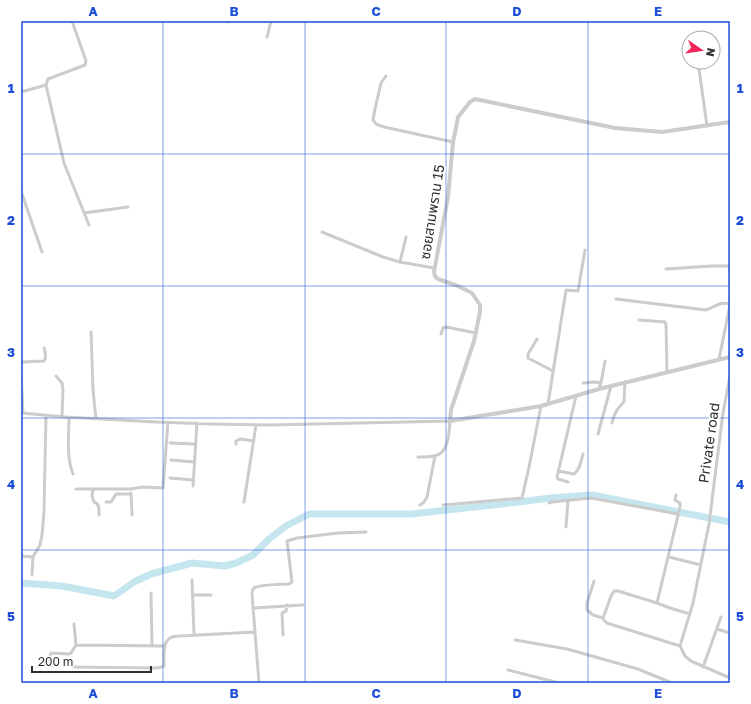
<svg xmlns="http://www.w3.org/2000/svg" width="751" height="704" font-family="'Golos Text','Noto Sans Thai',sans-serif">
<rect width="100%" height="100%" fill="#fff"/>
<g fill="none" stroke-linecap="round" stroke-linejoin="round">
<!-- river -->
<path stroke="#c5e6ef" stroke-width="7" d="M21,583L62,586L114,596L134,582L151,574L192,563L225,566L236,563L253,555L269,539L286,526L309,514H411L502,504L551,498L592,495L730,522"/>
<!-- minor -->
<path stroke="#ccc" stroke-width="3" d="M229,22L230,21
M267,37L271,21
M698,62L707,126
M386,76L381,83L375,109L373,120L376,124L384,127L453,142
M46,85L64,163L89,225
M21,92L46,85L48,79L85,65L86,61L72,21
M21,191L42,252
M84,213L128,207
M322,232L383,257L400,262L434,268
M400,262L406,237
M666,269L712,266H730
M616,299L706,310C716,307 719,301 730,304
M639,320L665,322L666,325L667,372
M91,332L93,390L96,419
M441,334L443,328L446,327L476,333
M537,339L528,354V358L553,371
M719,359L730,305
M21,362L44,361C47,357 45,352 44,348
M21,373L23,413
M56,376L62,383L63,389L62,416
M730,376L723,413L709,524L693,603L680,646L685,656L691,661L730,678
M583,383L595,382L601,383
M599,389L601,383L605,361
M548,404L566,290L578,291L585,250
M21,413L66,417L156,422L210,424L270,425L450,421C449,432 449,454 434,456C429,457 424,457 418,457
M69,417C69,436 66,456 73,474
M612,423C614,413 617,409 624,402L625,382
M598,434L611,386
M170,443L195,444
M236,444V441L240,439L254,441
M171,460L194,462
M558,471L574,474C580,470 581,461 583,454
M170,478L193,480
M568,482L558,479L557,477L576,396
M193,486L197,423
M76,489H131L143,487L163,488L168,422
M93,489L92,496L94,502C100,504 99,510 99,515
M131,493L132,515
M676,495L675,500L680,503V507L657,603L670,608L690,614
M106,502H111L116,494H131
M244,502L256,425
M549,503L552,502L591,498L678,514
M420,505L424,502L427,497L435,456
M443,505L522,498L529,467L541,406
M566,527L568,500
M21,556L33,557
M669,557L701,565
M32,575L33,557L40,545L42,535L44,512L46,415
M192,580L194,635
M594,581L587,603V610L593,615L603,618
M151,593L152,646
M192,595H211
M657,603L618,591H614L611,596L603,618L604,620L607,623L680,646
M253,608L303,605
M74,624L76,645
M717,629L730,633
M283,635L282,613L286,611L287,605
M515,640L567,649L638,669L672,683
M52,665L49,659L51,653L69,654L71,653L76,645L165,646
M73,667L156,668L162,667L164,666C164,658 162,643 170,638C173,636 177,636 180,636L255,632
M703,667L721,617
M508,670L559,683
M21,683H22
M259,683L252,594C252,591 252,590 254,588C258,585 283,584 289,584L292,582L287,541L297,538L338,533L366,532"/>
<!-- tertiary -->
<path stroke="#ccc" stroke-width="4" d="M730,122L662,132L615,128L475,99L470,102L458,117L457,123L453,142L448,197L434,272L435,276L438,279L458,286L472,293L480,305V312L474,341L451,410L450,421L541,406L599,389L730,357"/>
</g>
<!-- grid -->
<path fill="none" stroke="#1d4ed8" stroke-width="1" stroke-opacity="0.55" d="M163,21V683M305,21V683M446,21V683M588,21V683M21,154H730M21,286H730M21,418H730M21,550H730"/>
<g text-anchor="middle" stroke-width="4" stroke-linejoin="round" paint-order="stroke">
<!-- street labels -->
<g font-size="14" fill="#2f2f2f" stroke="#fff">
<text transform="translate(432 212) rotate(-81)" y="5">ซอยสามพราน 15</text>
<text transform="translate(709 443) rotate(-82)" y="5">Private road</text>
</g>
</g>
<!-- border -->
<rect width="751" height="704" fill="none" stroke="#ffffff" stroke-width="44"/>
<!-- north arrow -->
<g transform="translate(701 50) rotate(103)"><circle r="19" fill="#ffffff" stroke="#acacac"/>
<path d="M0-3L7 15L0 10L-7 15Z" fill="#f42255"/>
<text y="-6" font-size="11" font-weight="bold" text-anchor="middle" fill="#2f2f2f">N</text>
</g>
<!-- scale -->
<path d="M32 666v6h119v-6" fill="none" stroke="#2f2f2f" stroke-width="2"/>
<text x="38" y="666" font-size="12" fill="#2f2f2f" stroke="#ffffff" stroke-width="3" paint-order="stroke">200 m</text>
<rect x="22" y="22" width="707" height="660" fill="none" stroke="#1d4ed8" stroke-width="1.5"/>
<g font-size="13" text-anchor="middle" font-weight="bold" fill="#1d4ed8">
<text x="93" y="16">A</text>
<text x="234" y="16">B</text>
<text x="376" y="16">C</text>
<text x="517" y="16">D</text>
<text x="658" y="16">E</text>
<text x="11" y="93">1</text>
<text x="740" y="93">1</text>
<text x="11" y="225">2</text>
<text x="740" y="225">2</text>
<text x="11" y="357">3</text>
<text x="740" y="357">3</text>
<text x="11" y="489">4</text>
<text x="740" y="489">4</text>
<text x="11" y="621">5</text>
<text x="740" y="621">5</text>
<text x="93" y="698">A</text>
<text x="234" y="698">B</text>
<text x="376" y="698">C</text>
<text x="517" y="698">D</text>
<text x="658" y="698">E</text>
</g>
</svg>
